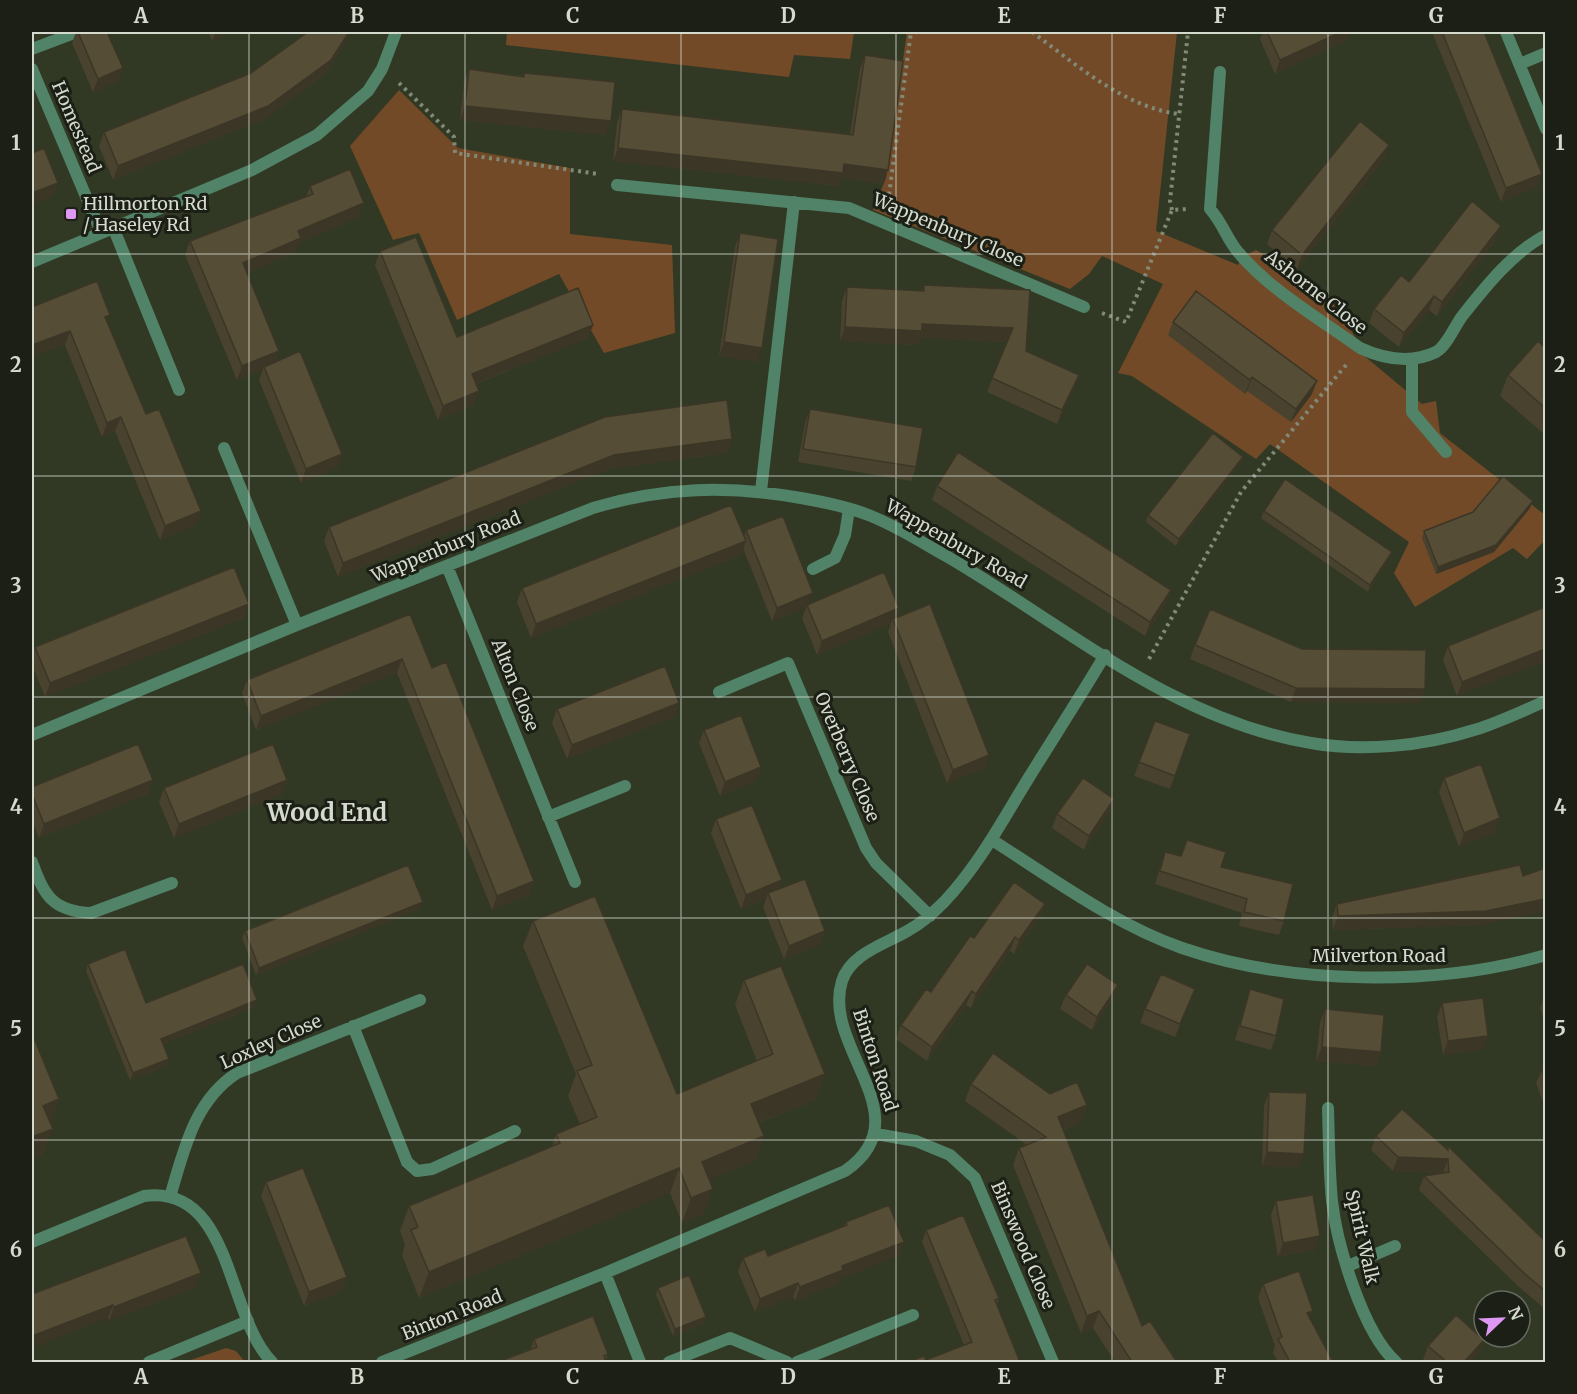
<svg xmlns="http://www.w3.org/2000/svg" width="1577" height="1394" font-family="Merriweather,serif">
<rect width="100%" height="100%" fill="#313924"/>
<!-- green -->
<path fill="#734a27" d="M507,32H854L850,59L794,55L789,77L506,45Z
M907,32H1177L1156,231L1238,265L1242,257L1256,250L1305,276L1330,299L1354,335L1362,354L1422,404L1436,401L1440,433L1545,515V540L1527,559L1513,548L1415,607L1394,573L1409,542L1270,444L1256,459L1132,376L1118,373L1163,284L1102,256L1089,274L1070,289L873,210L886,178Z
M399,90L458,148L570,168V234L672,245L675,333L604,353L559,274L457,320L419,233L393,240L350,146Z
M226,1348L236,1351L245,1362H185Z"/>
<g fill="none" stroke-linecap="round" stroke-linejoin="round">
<!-- path -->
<path stroke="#828977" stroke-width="4" stroke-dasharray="3 4.5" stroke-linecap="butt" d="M1032,32C1076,64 1122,106 1178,114
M399,83L454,137L455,153L598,174
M888,202L911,32
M1172,210L1170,201L1188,32
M1102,313L1126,322L1172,210L1188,209
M1149,659L1241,492L1346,365"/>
<!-- service -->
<path stroke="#518369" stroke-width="12" d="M113,227L179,390
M1412,361V412L1446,452
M813,569L835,558L845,535L849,509
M32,862C44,895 52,911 91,913L172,883
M407,1162L417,1171L432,1169L515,1131
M1348,1266L1395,1246
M149,1362L248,1321"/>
<!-- minor -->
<path stroke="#518369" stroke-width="12" d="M1506,32L1546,129
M32,49L77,32
M1520,64L1546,53
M32,69L101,232
M1220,72L1210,209C1222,222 1227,239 1238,252C1271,291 1320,319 1360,348C1384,359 1411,364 1436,352C1447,346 1455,325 1463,315C1486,286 1513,252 1546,235
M617,185L849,208L1084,307
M32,262L252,170L317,135L368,91L382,69L396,32
M224,448L297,625
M761,491L794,202
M447,566L575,882
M719,692L788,663L866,848L876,863L930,916
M32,735L297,625L593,508C663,487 729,485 801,498C824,502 849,507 871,516C898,527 923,543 948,557C1064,625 1174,721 1311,743C1363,752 1424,746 1474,730C1498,723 1522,711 1546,701
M548,817L625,786
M992,840C1052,878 1114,924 1182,948C1290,985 1435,987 1546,955
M353,1026L407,1162
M1328,1108C1329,1139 1329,1170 1332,1201C1337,1245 1363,1333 1396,1362
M876,1134L916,1141L950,1155L975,1178L1053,1362
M170,1197C184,1150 194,1101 237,1073L420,1000
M32,1242L144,1196C233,1184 226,1316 272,1362
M605,1273L640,1362
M382,1362L605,1273L845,1171C924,1117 821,1048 842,981C851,953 886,944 909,930C922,923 933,913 944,902C979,865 1002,821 1028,779C1054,737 1080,697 1105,655
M669,1362L730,1338L787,1362
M797,1362L913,1315"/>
</g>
<!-- wall -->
<path fill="#49422e" d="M76,32H107L123,68L118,82L93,92L72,43Z
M208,32H234L212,41Z
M1263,32H1350L1347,40L1275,74L1260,39Z
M1432,32H1484L1537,187L1501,202Z
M865,55L883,184L841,178L838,186L613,161L617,123L622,109L850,134L860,69Z
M469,69L523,76L524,73L606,135L460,120L464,83Z
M326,74L263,120L113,180L99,146L104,132Z
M1389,145L1384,159L1297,269L1267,244L1272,230Z
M310,186L359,217L300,242L296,252L247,273L275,362L342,454L337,468L301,483L259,380L263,369L237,380L185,255L190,241L306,197Z
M740,233L757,362L719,356L735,247Z
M1496,240L1437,316L1429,310L1399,347L1369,323L1374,309L1409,282Z
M380,251L457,337L593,325L588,338L476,384L474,405L438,420L375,265Z
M924,285L1026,351L1079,375L1074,389L1057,424L987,392L1007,342L920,338L917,345L840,341L842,301L847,287L922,291Z
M32,307L107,322L146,414L196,525L160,540L115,431L102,437L65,345L32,357Z
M1173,322L1312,394L1291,422L1247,391L1245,394L1168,335Z
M1545,348V435L1500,396L1508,375Z
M810,409L916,467L911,481L798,462L805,423Z
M732,439L727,453L609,469L338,577L324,541L329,527Z
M1243,457L1240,464L1176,546L1146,522L1148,515Z
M937,486L1166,604L1145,636L932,500Z
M1530,508L1494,552L1436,574L1422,538L1424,531Z
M1264,511L1392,552L1389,559L1368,592L1261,518Z
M746,530L810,603L899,608L896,617L989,755L984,769L947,783L888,632L891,623L817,655L802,618L806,608L772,621L743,548L741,555L531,638L517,602L522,588L744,537Z
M1545,607L1457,696L1443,660L1448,646Z
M410,614L432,668L534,881L529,895L492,910L397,673L256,730L242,693L247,680Z
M244,618L45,697L32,665V656L35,647Z
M1195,645L1302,649L1425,689L1420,703L1291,702L1190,659Z
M679,703L674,717L567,759L552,723L557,709Z
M1155,721L1190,734L1170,789L1134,776Z
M704,730L756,781L720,796L699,743Z
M1444,778L1495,832L1459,847L1439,792Z
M153,780L148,794L39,838L32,820V787Z
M287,780L282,794L174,838L159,802L164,788Z
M1114,799L1109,813L1084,850L1052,828L1057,814Z
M716,819L782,880L779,889L825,931L820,945L784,959L763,907L766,899L741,909L711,833Z
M1165,852L1221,867L1284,921L1279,935L1239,926L1242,913L1155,884Z
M1045,904L1040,917L1014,954L1010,951L971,1008L966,1005L927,1061L896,1039L901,1025L931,992L974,938Z
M1337,904L1481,925L1333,930L1332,917Z
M420,909L256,975L242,938L245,931Z
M533,921L677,1094L757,1061L735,1005L744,980L825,1074L816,1100L759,1123L764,1136L755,1161L709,1180L704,1214L682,1223L670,1193L419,1298L402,1255L405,1245L400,1231L409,1206L552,1147L556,1134L580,1124L568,1096L576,1074L523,946Z
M88,964L146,1003L255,1007L163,1044L169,1059L166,1066L130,1080L86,971Z
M1118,985L1113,999L1092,1030L1060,1009L1066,995Z
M1250,989L1276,1036L1271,1050L1235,1040Z
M1545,994V1022L1540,1008Z
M1190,1002L1175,1037L1140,1023L1145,1009Z
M1442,1003L1483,1050L1443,1055L1437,1017Z
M1325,1009L1381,1052L1376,1066L1316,1061L1320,1023Z
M1545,1068V1107L1536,1083L1542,1070Z
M971,1084L1050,1094L1087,1105L1081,1122L1063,1130L1142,1326L1177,1362H1115L1093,1328L1081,1333L1013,1165L1019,1148L1027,1145L965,1101Z
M1269,1092L1304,1154L1299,1167L1262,1166L1264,1106Z
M1376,1136L1446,1149L1448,1146L1545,1241V1309L1519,1287L1419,1190L1424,1176L1443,1173L1393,1171L1371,1150Z
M266,1182L347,1277L342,1291L304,1306L261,1196Z
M1276,1201L1315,1250L1278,1257L1271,1215Z
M846,1222L899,1255L840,1279L838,1284L795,1301L793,1297L755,1312L738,1272L743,1258L768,1256L844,1226Z
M926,1230L999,1298L997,1304L1020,1362L926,1360L964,1345L922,1242Z
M1263,1284L1310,1319L1333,1362H1278L1273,1353L1275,1346L1258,1298Z
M196,1287L109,1321L108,1318L32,1294Z
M658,1288L706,1317L704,1324L673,1336L656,1295Z
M534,1339L608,1354L606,1360L530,1350Z
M1484,1340L1479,1353L1471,1362H1426L1423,1360L1428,1346Z"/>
<!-- shaded-wall -->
<path fill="#3c3626" d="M216,32H234L212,41Z
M349,32H352L326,74L263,120L113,180L118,166Z
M1341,32H1350L1347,40L1275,74L1280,60Z
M123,68L118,82L93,92L98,79Z
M465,106L611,121L606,135L460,120Z
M1389,145L1384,159L1297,269L1302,255Z
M618,148L844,164L888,170L883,184L841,178L838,186L613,161Z
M1542,174L1537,187L1501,202L1506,188Z
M58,183L52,197L32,205V193Z
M364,203L359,217L300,242L296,252L238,277L243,263L298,231Z
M1501,226L1496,240L1437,316L1442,302Z
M1434,296L1429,310L1399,347L1404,333Z
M922,324L1013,328L1008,342L920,338L917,345L840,341L845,327Z
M593,325L588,338L467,387L472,374Z
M70,331L65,345L32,357V345Z
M724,342L762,348L757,362L719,356Z
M279,351L274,365L264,367L263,369L237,380L242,366Z
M1079,375L1074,389L1057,424L1062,410Z
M1252,377L1247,391L1245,394L1250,380Z
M1317,381L1312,394L1291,422L1296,409Z
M479,391L474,405L438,420L443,406Z
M121,417L115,431L102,437L107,423Z
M732,439L727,453L609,469L338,577L343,563L614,455Z
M342,454L337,468L301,483L306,469Z
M1243,457L1240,464L1176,546L1179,539Z
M1533,501L1530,508L1494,552L1436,574L1438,567Z
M201,511L196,525L160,540L165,526Z
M746,541L741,555L531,638L536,624Z
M1392,552L1389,559L1368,592L1370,585Z
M1171,590L1166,604L1145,636L1150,622Z
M813,593L808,607L807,605L806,608L772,621L777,608Z
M249,604L244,618L45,697L50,683Z
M899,608L894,622L893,619L891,623L817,655L822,641Z
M1545,649V661L1457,696L1462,682Z
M402,659L397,673L256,730L261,716Z
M1296,688L1425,689L1420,703L1291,702Z
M679,703L674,717L567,759L572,745Z
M989,755L984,769L947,783L953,770Z
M761,767L756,781L720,796L725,782Z
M153,780L148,794L39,838L44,824Z
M287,780L282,794L174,838L179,824Z
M1114,799L1109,813L1084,850L1089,836Z
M1500,818L1495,832L1459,847L1464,833Z
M782,880L777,894L768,893L766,899L741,909L746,895Z
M534,881L529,895L492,910L497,896Z
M1545,899V912L1481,925L1333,930L1338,916Z
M423,902L420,909L256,975L259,968Z
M1045,904L1040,917L1014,954L1019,940Z
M825,931L820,945L784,959L789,946Z
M1015,937L1010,951L971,1008L976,994Z
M1118,985L1113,999L1092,1030L1097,1017Z
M1195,989L1190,1002L1175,1037L1180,1024Z
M972,991L966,1005L927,1061L932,1047Z
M257,1000L255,1007L158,1046L161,1039Z
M1488,1036L1483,1050L1443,1055L1448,1041Z
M1322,1047L1381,1052L1376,1066L1316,1061Z
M169,1059L166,1066L130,1080L133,1073Z
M825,1074L816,1100L742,1129L751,1104Z
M59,1099L50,1126L43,1106Z
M1087,1105L1081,1122L1052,1134L1058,1117Z
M53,1129L43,1155L32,1160V1137Z
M764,1136L755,1161L693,1187L702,1162Z
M1267,1152L1304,1154L1299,1167L1262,1166Z
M1398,1157L1448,1159L1443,1173L1393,1171Z
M679,1168L670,1193L419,1298L429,1272Z
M713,1189L704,1214L682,1223L691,1198Z
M1320,1236L1315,1250L1278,1257L1283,1243Z
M904,1242L899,1255L840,1279L838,1284L795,1301L800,1287L842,1266Z
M201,1273L196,1287L109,1321L114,1307Z
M347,1277L342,1291L304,1306L309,1292Z
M798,1283L793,1297L755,1312L760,1299Z
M113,1305L108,1318L32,1348V1336Z
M1099,1311L1093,1328L1081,1333L1087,1316Z
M1313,1311L1308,1324L1307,1313Z
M706,1317L704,1324L673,1336L675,1329Z
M1484,1340L1479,1353L1471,1362H1464Z"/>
<!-- building -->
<path fill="#554d36" stroke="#3c3626" stroke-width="1.5" d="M78,32H107L123,68L98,79Z
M308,32H349L331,60L268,106L118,166L104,132L251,73Z
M1267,32H1341L1280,60Z
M1442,32H1484L1542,174L1506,188Z
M865,55L903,61L888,170L844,164L843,173L618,148L622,109L853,135Z
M469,69L524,77V73L615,82L611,121L465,106Z
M1360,121L1389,145L1302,255L1272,230Z
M44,148L58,183L32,193V153Z
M350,169L364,203L298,231L301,238L243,263L279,351L242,366L190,241L313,194L310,186Z
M1472,201L1501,226L1442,302L1434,296L1404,333L1374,309L1401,275L1409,282Z
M740,233L778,239L762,348L724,342Z
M416,237L457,337L578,288L593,325L472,374L479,391L443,406L380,251Z
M97,281L110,315L105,317L146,414L159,409L201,511L165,526L121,417L107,423L70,331L32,345V307Z
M924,285L1030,290L1026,351L1079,375L1062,410L992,378L1013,328L922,324V331L845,327L847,287L924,291Z
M1196,291L1317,381L1296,409L1252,377L1250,380L1173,322Z
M1538,341L1545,348V408L1508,375Z
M300,351L342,454L306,469L264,367Z
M727,400L732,439L614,455L343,563L329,527L605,417Z
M810,409L923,428L916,467L803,449Z
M1213,433L1243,457L1179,539L1148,515Z
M958,452L1171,590L1150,622L937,486Z
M1503,476L1533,501L1496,545L1438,567L1424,531L1473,512Z
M1285,479L1392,552L1370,585L1264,511Z
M731,505L746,541L536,624L522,588Z
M783,516L813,593L777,608L746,530Z
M234,567L249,604L50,683L35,647Z
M884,572L899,608L822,641L807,605Z
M930,604L989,755L953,770L893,619Z
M1545,607V649L1462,682L1448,646Z
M1210,609L1302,649L1426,650L1425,689L1296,688L1195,645Z
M410,614L432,668L446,662L534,881L497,896L402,659L261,716L247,680Z
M665,666L679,703L572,745L557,709Z
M741,715L761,767L725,782L704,730Z
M1155,721L1190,734L1175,776L1139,762Z
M138,744L153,780L44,824L32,794V787Z
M273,744L287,780L179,824L164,788Z
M1481,764L1500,818L1464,833L1444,778Z
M1083,778L1114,799L1089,836L1057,814Z
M752,805L782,880L746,895L716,819Z
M1187,840L1226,852L1221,867L1293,884L1284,921L1244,912L1247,899L1160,871L1165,852L1181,856Z
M408,865L423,902L259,968L245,931Z
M1520,865L1523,876L1545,868V899L1486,911L1338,916L1337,904Z
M805,879L825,931L789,946L768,893Z
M1014,882L1045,904L1019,940L1015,937L976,994L972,991L932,1047L901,1025L926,989L931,992L970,936L974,938Z
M595,896L677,1094L773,1054L744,980L781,966L825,1074L751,1104L764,1136L702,1162L713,1189L691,1198L679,1168L429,1272L411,1230L418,1227L409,1206L560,1143L556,1134L597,1117L577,1071L592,1065L533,921Z
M125,949L146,1003L243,964L257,1000L161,1039L169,1059L133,1073L88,964Z
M1087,964L1118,985L1097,1017L1066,995Z
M1161,974L1195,989L1180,1024L1145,1009Z
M1250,989L1284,999L1276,1036L1240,1026Z
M1483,998L1488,1036L1448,1041L1442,1003Z
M1325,1009L1384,1015L1381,1052L1322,1047Z
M32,1033L59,1099L43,1106L53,1129L32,1137Z
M993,1053L1050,1094L1077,1082L1087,1105L1058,1117L1142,1326L1150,1321L1177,1362H1132L1099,1311L1087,1316L1019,1148L1046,1137L971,1084Z
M1545,1068V1080L1542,1070Z
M1269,1092L1307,1093L1304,1154L1267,1152Z
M1402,1109L1448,1150V1146L1545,1241V1291L1524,1273L1424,1176L1449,1172L1448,1159L1398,1157L1376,1136Z
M303,1168L347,1277L309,1292L266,1182Z
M1313,1195L1320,1236L1283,1243L1276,1201Z
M889,1205L904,1242L842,1266L843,1270L800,1287L798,1283L760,1299L743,1258L765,1249L768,1256L847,1225L846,1222Z
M963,1215L999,1298L995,1300L1020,1362H908L924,1356L926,1360L972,1342L926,1230Z
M186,1236L201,1273L114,1307L113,1305L32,1336V1294Z
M1299,1271L1313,1311L1307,1313L1333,1362H1290L1278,1339L1282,1337L1263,1284Z
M689,1275L706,1317L675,1329L658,1288Z
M1456,1315L1484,1340L1464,1362H1447L1428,1346Z
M593,1316L608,1354L604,1356L606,1362H498L537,1347L534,1339Z"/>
<!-- grid -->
<path fill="none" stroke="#d4dacd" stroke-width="1.5" stroke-opacity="0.55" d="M249,32V1362M465,32V1362M681,32V1362M896,32V1362M1112,32V1362M1328,32V1362M32,254H1546M32,476H1546M32,697H1546M32,918H1546M32,1140H1546"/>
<!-- markers -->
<rect fill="#df98f1" stroke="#1b1f15" stroke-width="2" x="65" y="208" width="12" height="12" rx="3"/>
<g text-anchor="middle" stroke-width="6" stroke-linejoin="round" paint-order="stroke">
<!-- street labels -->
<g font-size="18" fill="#d4dacd" stroke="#1b1f15">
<text transform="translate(76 127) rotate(67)" y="6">Homestead</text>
<text transform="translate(948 230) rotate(23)" y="6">Wappenbury Close</text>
<text transform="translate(1316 292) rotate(38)" y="6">Ashorne Close</text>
<text transform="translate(956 544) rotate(30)" y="6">Wappenbury Road</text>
<text transform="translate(446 547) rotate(-22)" y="6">Wappenbury Road</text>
<text transform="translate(515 685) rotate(68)" y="6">Alton Close</text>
<text transform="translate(847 757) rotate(67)" y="6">Overberry Close</text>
<text x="1379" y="962">Milverton Road</text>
<text transform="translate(271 1042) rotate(-24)" y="6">Loxley Close</text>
<text transform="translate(875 1060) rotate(72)" y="6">Binton Road</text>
<text transform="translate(1362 1237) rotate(77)" y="6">Spirit Walk</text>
<text transform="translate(1023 1245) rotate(67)" y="6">Binswood Close</text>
<text transform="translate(452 1315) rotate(-22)" y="6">Binton Road</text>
</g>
<!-- poi labels -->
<g font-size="18" fill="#d4dacd" stroke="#1b1f15" text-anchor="start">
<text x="83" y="210">Hillmorton Rd<tspan x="83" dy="21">/ Haseley Rd</tspan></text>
</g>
<!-- district labels -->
<g font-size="24" font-weight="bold" fill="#d4dacd" stroke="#1b1f15">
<text x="327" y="821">Wood End</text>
</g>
</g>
<!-- border -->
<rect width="1577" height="1394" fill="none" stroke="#1b1f15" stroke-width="66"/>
<!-- north arrow -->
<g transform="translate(1502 1319) rotate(67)"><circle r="28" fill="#1b1f15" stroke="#656a5f" stroke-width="1.5"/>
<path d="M0-4.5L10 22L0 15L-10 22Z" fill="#df98f1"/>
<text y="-9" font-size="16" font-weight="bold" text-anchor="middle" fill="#d4dacd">N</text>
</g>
<rect x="33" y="33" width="1511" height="1328" fill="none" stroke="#d4dacd" stroke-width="2"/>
<g font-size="20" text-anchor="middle" font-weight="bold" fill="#d4dacd">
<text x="141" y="23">A</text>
<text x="357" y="23">B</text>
<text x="573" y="23">C</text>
<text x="788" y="23">D</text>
<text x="1004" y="23">E</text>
<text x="1220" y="23">F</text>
<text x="1436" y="23">G</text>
<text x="16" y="150">1</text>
<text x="1560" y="150">1</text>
<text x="16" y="372">2</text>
<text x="1560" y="372">2</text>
<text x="16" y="593">3</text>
<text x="1560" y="593">3</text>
<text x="16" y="814">4</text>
<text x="1560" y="814">4</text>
<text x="16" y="1036">5</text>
<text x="1560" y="1036">5</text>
<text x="16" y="1257">6</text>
<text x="1560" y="1257">6</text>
<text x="141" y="1384">A</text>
<text x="357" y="1384">B</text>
<text x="573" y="1384">C</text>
<text x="788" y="1384">D</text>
<text x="1004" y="1384">E</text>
<text x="1220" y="1384">F</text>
<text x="1436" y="1384">G</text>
</g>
</svg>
